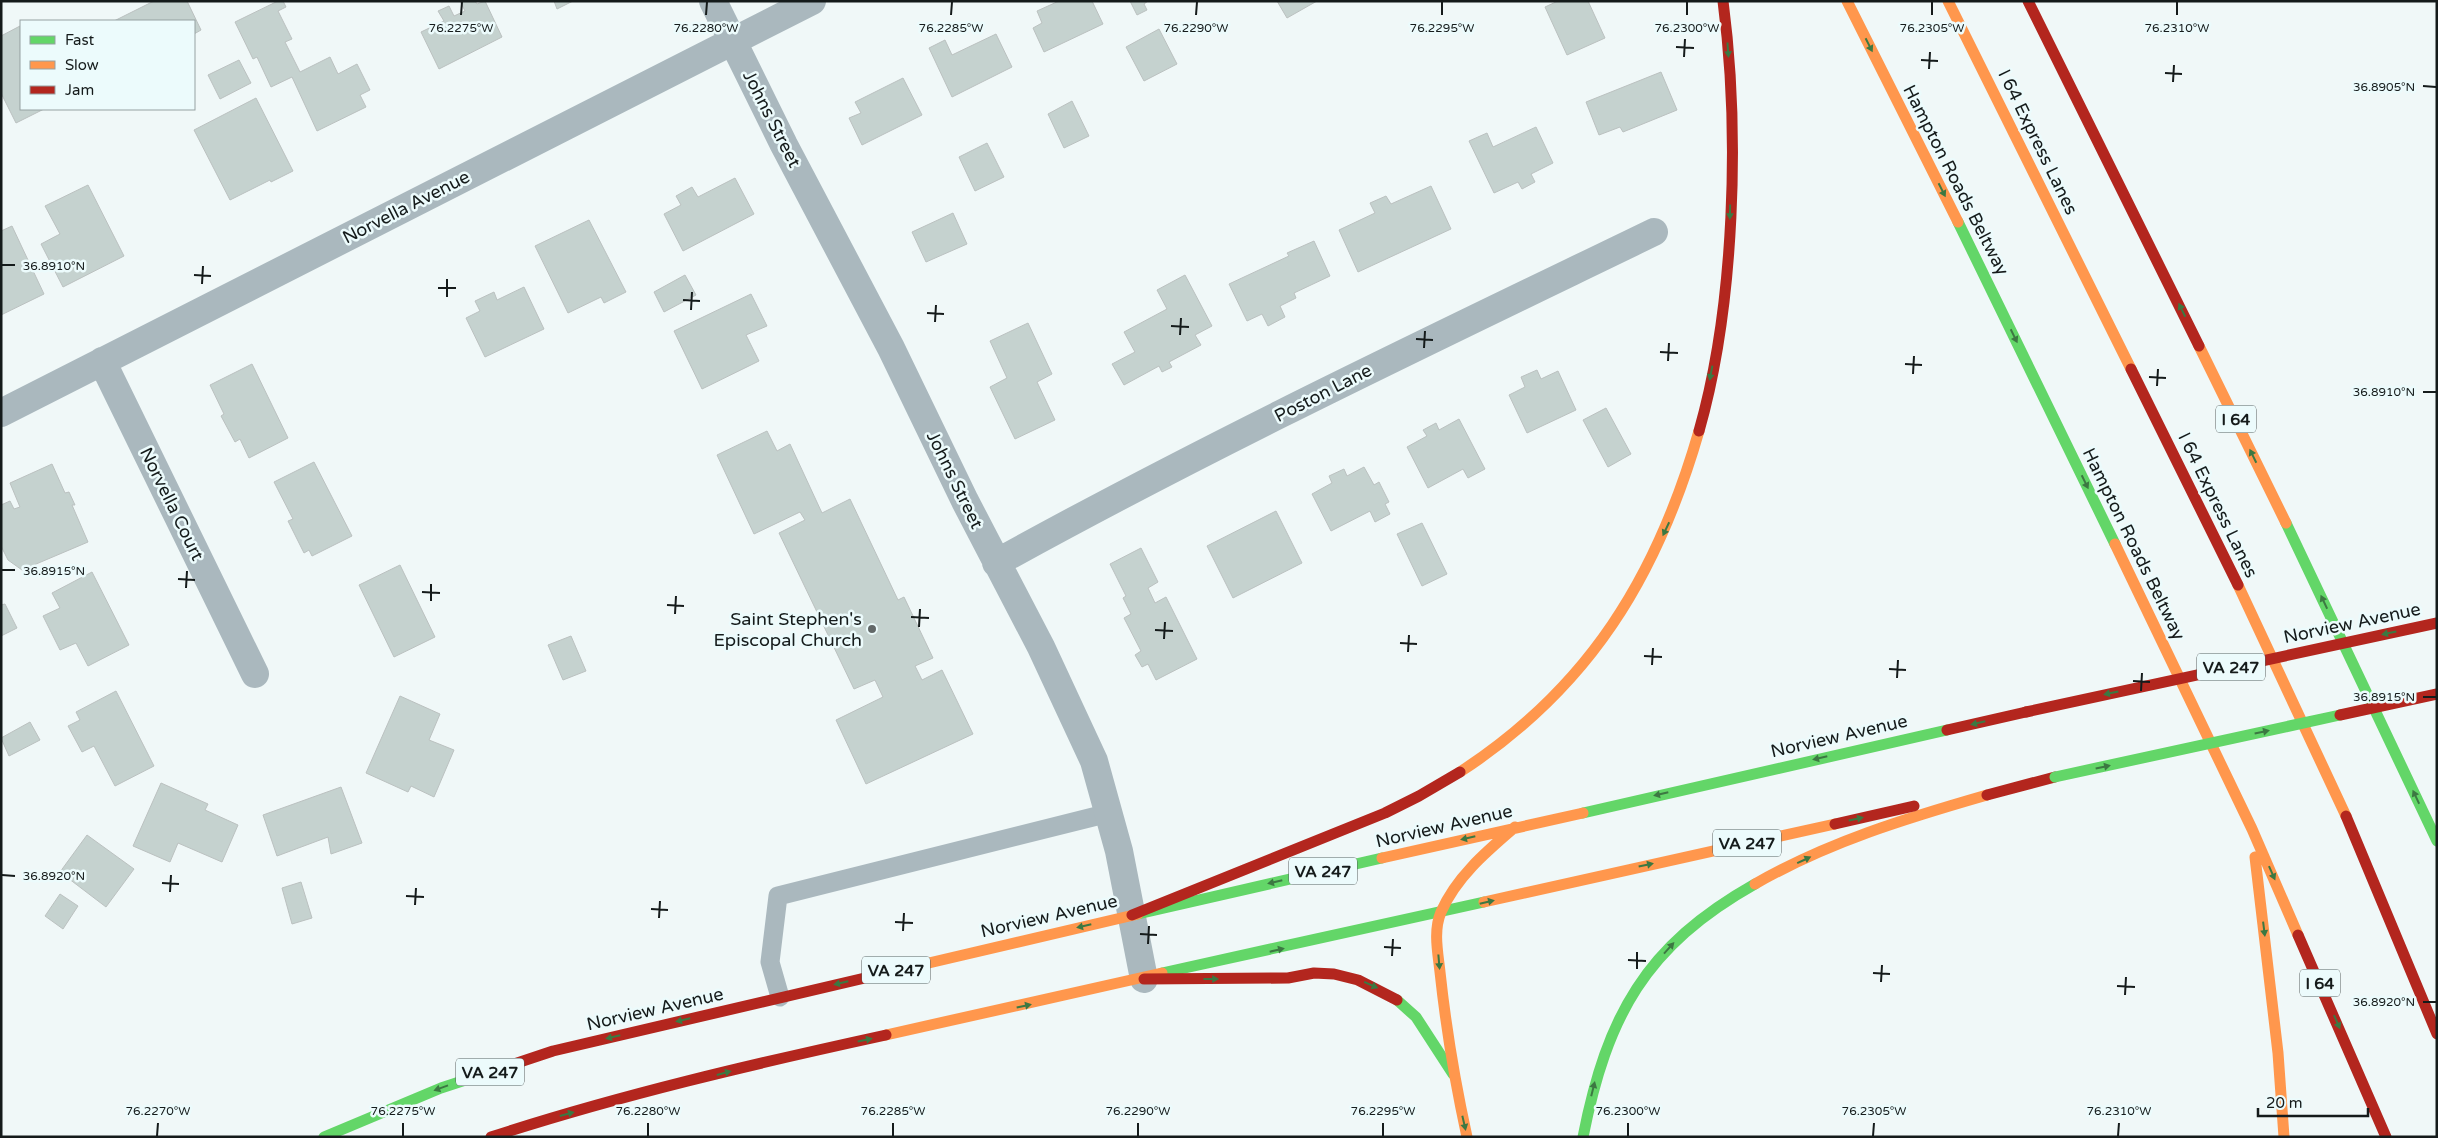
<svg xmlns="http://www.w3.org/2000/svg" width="2438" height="1138" font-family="'Varela Round',sans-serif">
<rect width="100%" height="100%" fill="#f0f8f8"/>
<!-- building -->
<path fill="#c5d2cf" stroke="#bbc1c0" d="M154,1H187L201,30L194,34V21H114Z
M278,1H283L286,7L278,11L292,39L285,42L300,72L330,57L338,74L357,64L370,90L360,95L366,107L317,131L292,77L271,87L257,57L253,59L235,22Z
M460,1H475L477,4L485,1L502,37L439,69L421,32L444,21L438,11L449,6L454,16L465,11Z
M554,1H573L557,9Z
M1059,1H1092L1103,24L1044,52L1033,28L1042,23L1037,11Z
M1130,1H1148L1144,4L1147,10L1137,15Z
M1277,1H1317L1287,18Z
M1558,1H1588L1605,38L1567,55L1545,7Z
M20,26L21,109H44L16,123L1,93V36Z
M1159,29L1177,64L1144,81L1126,47Z
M996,34L1012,67L952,97L929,48L945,40L952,55Z
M239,60L251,83L220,99L208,75Z
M1661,72L1677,110L1623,132L1620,127L1599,135L1586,102Z
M903,78L922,115L862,145L849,118L861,113L855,102Z
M256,98L293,171L271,182L270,180L230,200L194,130Z
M1072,101L1089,136L1064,148L1048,114Z
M1536,127L1553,163L1531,174L1535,182L1522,189L1518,182L1494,193L1469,141L1487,133L1493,147Z
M987,143L1004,177L975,191L959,157Z
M735,178L754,214L683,251L664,214L681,205L676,196L692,187L698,197Z
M88,185L124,256L63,287L41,244L60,234L45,206Z
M1431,186L1451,229L1358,272L1339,230L1375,213L1370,203L1386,196L1391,204Z
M953,213L967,244L926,262L912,232Z
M589,220L626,292L604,303L601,297L568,313L535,246Z
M12,226L44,294L1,315V231Z
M1314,241L1330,276L1294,293L1296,298L1280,306L1285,317L1268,326L1262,314L1247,321L1229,284L1289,256L1287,253Z
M685,275L696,295L664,312L654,292Z
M1185,275L1212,326L1195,335L1201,345L1169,362L1172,367L1162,372L1159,366L1124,385L1112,364L1135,352L1124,332L1167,309L1157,290Z
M524,287L544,329L485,357L466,318L480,311L475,301L494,292L497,300Z
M751,294L767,326L746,335L759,361L702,389L674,331Z
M1028,323L1052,374L1037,382L1055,420L1015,439L990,387L1007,378L990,341Z
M252,364L288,438L249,458L240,439L235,442L221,416L224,414L210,385Z
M1537,370L1541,379L1558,371L1576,410L1527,433L1509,395L1525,387L1521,377Z
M1606,408L1631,454L1608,467L1583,420Z
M1459,419L1485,469L1468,478L1463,469L1428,488L1407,447L1427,436L1423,430L1436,423L1439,430Z
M767,431L777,451L790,444L822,513L850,499L898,600L904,597L933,658L915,666L922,680L942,670L973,734L866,784L836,720L883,697L875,680L854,689L779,533L805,520L800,512L754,534L717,455Z
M314,462L352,536L312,556L309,550L304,553L288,521L293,519L274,482Z
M52,464L65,493L69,492L75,505H72L88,542L22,570L8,560L1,546V505L10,501L14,509L20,507L10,483Z
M1364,467L1374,485L1379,482L1389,502L1385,504L1390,514L1375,522L1370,511L1331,531L1312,494L1332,483L1329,476L1344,469L1347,476Z
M1276,511L1302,563L1233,598L1207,546Z
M1422,523L1447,574L1422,586L1397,534Z
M1141,548L1158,582L1148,588L1155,603L1166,597L1197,659L1156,680L1148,664L1142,667L1135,655L1141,651L1124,618L1131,614L1123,598L1126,596L1110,564Z
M400,565L435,637L394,657L359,585Z
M92,572L129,645L88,666L76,643L60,650L43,616L60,608L52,593Z
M5,604L17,628L1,636V605Z
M571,636L586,671L563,680L548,645Z
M116,691L154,766L115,786L94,746L82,752L68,726L80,720L76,712Z
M400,696L440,714L429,740L454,750L434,797L411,786L408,792L366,773Z
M30,722L40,740L9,756L1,738Z
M161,783L208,804L205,810L238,825L222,862L178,843L170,862L133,846Z
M341,787L362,843L331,854L328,837L277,856L263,815Z
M87,835L134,869L106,907L60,872Z
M301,882L312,918L292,924L282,888Z
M60,894L78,906L63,929L45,916Z"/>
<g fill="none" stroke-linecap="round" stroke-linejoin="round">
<!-- lane -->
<path stroke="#aab8be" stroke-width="19" d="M780,997L770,962L778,896L1109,813"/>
<!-- street -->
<path stroke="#aab8be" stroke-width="28" d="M713,1L784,145L891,348L965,501L1041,647L1094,761L1119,851L1144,979
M102,361L255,674
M1,413L812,1
M996,563C1211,444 1433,339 1654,232"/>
<!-- fast -->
<path stroke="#63d668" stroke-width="11" d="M1958,222L2115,544
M2286,523L2437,841
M1583,813L1947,730
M1138,914L1382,858
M1162,973L1484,902
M1397,1000L1416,1017L1453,1074
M324,1137L441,1088L499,1069
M1583,1137C1607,1016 1645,946 1755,884"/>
<!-- slow -->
<path stroke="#ff974d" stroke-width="11" d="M1847,1L1958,222
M1948,1L2131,369
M2199,346L2286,523
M2115,544L2252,829L2298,935
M2238,585L2346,816
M1460,772C1589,688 1657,577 1699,431
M2255,857L2278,1053L2284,1137
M1382,858L1583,813
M1755,884C1828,842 1907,818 1987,795
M1484,902L1835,824
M916,966L1138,914
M886,1035L1162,973
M1467,1137C1455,1082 1446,1028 1440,972C1438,953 1433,931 1441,912C1456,877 1487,851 1515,827"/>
<!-- jam -->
<path stroke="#b3261e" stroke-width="11" d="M2028,1L2199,346
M2131,369L2238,585
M1699,431C1735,305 1740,131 1723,1
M1947,730L2026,712
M1987,795L2055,777
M2346,816L2437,1034
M1835,824L1914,806
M1132,915L1385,813L1419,796L1460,772
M2298,935L2386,1137
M1144,979L1288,978L1314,973L1334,974L1358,980L1397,1000
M499,1069L553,1051L916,966
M491,1137C620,1095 753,1064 886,1035"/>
<!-- fast-bridge -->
<path stroke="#63d668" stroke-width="11" d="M2055,777L2340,715"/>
<!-- jam-bridge -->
<path stroke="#b3261e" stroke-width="11" d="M2026,712L2437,623
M2340,715L2437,694"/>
</g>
<!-- one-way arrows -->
<defs><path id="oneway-solid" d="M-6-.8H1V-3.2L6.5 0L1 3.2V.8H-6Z" transform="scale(1.25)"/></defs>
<g fill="#3c7842">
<use href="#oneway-solid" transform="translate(1869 45) rotate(63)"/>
<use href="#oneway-solid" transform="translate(1728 50) rotate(86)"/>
<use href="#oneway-solid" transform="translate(1942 190) rotate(63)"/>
<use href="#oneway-solid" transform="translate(1730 212) rotate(91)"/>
<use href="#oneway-solid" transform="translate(2182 310) rotate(-116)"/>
<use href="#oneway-solid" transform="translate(2014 336) rotate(64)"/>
<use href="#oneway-solid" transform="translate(1711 373) rotate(101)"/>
<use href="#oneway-solid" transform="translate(2253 456) rotate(-116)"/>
<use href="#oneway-solid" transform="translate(2085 482) rotate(64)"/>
<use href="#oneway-solid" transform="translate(1666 529) rotate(115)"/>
<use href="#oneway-solid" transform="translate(2324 602) rotate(-115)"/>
<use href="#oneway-solid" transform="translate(2389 633) rotate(168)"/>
<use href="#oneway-solid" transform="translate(2111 693) rotate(168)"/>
<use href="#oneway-solid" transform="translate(1978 723) rotate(167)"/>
<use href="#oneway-solid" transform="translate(2262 732) rotate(-12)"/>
<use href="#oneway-solid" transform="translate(1820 758) rotate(167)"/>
<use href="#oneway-solid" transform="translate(2103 767) rotate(-12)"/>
<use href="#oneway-solid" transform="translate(1661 794) rotate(167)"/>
<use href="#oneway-solid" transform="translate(2416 797) rotate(-115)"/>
<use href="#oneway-solid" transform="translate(1856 819) rotate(-12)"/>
<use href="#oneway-solid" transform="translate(1468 838) rotate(167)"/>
<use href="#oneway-solid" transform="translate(1804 860) rotate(-25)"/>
<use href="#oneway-solid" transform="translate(1646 865) rotate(-12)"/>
<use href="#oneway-solid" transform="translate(2272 873) rotate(66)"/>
<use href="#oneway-solid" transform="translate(1275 882) rotate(167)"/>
<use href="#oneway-solid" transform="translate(1487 902) rotate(-13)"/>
<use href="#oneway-solid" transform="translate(1084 926) rotate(167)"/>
<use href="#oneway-solid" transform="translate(2264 929) rotate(83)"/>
<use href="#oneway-solid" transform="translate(1669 948) rotate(-48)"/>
<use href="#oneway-solid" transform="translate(1277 950) rotate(-13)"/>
<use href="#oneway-solid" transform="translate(1439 962) rotate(85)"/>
<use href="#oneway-solid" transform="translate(1211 979)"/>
<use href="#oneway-solid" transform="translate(841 983) rotate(167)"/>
<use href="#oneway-solid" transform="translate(1371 985) rotate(24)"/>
<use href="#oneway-solid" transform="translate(1024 1006) rotate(-12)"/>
<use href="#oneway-solid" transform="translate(683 1020) rotate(167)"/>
<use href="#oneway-solid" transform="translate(2337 1022) rotate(66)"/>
<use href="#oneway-solid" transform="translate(613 1037) rotate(167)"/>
<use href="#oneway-solid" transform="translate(865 1040) rotate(-12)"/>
<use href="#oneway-solid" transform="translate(724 1073) rotate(-15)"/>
<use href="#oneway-solid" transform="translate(441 1088) rotate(160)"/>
<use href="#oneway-solid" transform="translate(1593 1089) rotate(-76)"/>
<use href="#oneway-solid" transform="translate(567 1114) rotate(-15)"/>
<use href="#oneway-solid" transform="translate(1464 1123) rotate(77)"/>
</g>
<!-- ticks -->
<path fill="none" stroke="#151b1b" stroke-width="2" d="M461,15L462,2M706,15L707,2M951,15L952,2M1196,15L1197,2M1442,15V2M1687,15V2M1932,15V2M2177,15V2M1676,47L1694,48M1684,57L1685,39M1921,60L1938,61M1929,69L1930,52M2165,73L2182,74M2173,82L2174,65M2423,86L2436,87M2,265H15M194,275L211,276M202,284L203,266M438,288H456M447,297V279M683,300L700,301M691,310L692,292M927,313L944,314M935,322L936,305M1171,326L1189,327M1180,335L1181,318M1416,339L1433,340M1424,348L1425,331M1660,352L1678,353M1668,361L1669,343M1905,364L1922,365M1913,374L1914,356M2149,377L2166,378M2157,386L2158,369M2423,392H2436M2,570H15M178,579L195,580M186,588L187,571M422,592L440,593M431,601V584M667,605L684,606M675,614L676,596M911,617L929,618M919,627L920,609M1155,630L1173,631M1164,639L1165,622M1400,643L1417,644M1408,652L1409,635M1644,656L1662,657M1652,665L1653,648M1889,669L1906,670M1897,678L1898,660M2133,681L2150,682M2141,691L2142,673M2423,697H2436M2,875L15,876M162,883L179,884M170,892L171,875M406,896L424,897M415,905L416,888M651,909L668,910M659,918L660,901M895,922L913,923M903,931L904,913M1140,934L1157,935M1148,944L1149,926M1384,947L1401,948M1392,956L1393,939M1628,960L1646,961M1637,969V952M1873,973L1890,974M1881,982L1882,965M2117,986L2135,987M2125,995L2126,977M2423,1002H2436M157,1136L158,1123M403,1136V1123M648,1136V1123M893,1136V1123M1138,1136V1123M1383,1136V1123M1628,1136V1123M1873,1136L1874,1123M2118,1136L2119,1123"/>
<!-- markers -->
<circle fill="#626868" stroke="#ecfbfc" stroke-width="2" cx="872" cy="629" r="5"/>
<g text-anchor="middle" stroke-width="5" stroke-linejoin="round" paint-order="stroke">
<!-- shield labels -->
<g fill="#ecfbfc" stroke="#565e5e" stroke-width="1">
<rect x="2216" y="405.5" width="40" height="27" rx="4"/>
<rect x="2197" y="653.5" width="68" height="27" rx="4"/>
<rect x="1713" y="829.5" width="68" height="27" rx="4"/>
<rect x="1289" y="857.5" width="68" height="27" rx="4"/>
<rect x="862" y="956.5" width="68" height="27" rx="4"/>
<rect x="2300" y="969.5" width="40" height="27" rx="4"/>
<rect x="456" y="1058.5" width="68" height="27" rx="4"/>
</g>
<g font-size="16" font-weight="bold" fill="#151b1b">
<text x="2236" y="425">I 64</text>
<text x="2231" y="673">VA 247</text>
<text x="1747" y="849">VA 247</text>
<text x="1323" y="877">VA 247</text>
<text x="896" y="976">VA 247</text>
<text x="2320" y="989">I 64</text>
<text x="490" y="1078">VA 247</text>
</g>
<!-- street labels -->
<g font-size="18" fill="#151b1b" stroke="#ecfbfc">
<text transform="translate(772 119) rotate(63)" y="6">Johns Street</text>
<text transform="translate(2038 142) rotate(64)" y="6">I 64 Express Lanes</text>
<text transform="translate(1956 180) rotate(63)" y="6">Hampton Roads Beltway</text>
<text transform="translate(406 207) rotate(-27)" y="6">Norvella Avenue</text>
<text transform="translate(1323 393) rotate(-27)" y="6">Poston Lane</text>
<text transform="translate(955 480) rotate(64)" y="6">Johns Street</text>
<text transform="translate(172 504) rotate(64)" y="6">Norvella Court</text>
<text transform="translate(2218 505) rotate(64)" y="6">I 64 Express Lanes</text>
<text transform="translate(2134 544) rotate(64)" y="6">Hampton Roads Beltway</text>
<text transform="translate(2352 623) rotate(-12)" y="6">Norview Avenue</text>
<text transform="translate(1839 736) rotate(-13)" y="6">Norview Avenue</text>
<text transform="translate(1444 826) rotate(-13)" y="6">Norview Avenue</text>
<text transform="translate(1049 916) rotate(-13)" y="6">Norview Avenue</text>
<text transform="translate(655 1009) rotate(-13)" y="6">Norview Avenue</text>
</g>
<!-- poi labels -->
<g font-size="18" fill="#151b1b" stroke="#ecfbfc" text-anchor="end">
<text x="862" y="625">Saint Stephen's<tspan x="862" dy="21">Episcopal Church</tspan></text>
</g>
</g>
<g font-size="12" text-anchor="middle" fill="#151b1b" stroke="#ecfbfc" stroke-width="5" stroke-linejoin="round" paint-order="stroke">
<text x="1442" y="32">76.2295°W</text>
<text x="1932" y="32">76.2305°W</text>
<text x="461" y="32">76.2275°W</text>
<text x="706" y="32">76.2280°W</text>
<text x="951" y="32">76.2285°W</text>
<text x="1196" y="32">76.2290°W</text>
<text x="1687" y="32">76.2300°W</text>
<text x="2177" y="32">76.2310°W</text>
<text x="2384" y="91">36.8905°N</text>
<text x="54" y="270">36.8910°N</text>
<text x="2384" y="396">36.8910°N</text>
<text x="54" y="575">36.8915°N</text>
<text x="2384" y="701">36.8915°N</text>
<text x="54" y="880">36.8920°N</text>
<text x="2384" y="1006">36.8920°N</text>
<text x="158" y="1115">76.2270°W</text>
<text x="403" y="1115">76.2275°W</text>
<text x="648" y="1115">76.2280°W</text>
<text x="893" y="1115">76.2285°W</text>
<text x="1138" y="1115">76.2290°W</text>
<text x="1383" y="1115">76.2295°W</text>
<text x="1628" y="1115">76.2300°W</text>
<text x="1874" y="1115">76.2305°W</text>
<text x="2119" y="1115">76.2310°W</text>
</g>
<!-- border -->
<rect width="2438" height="1138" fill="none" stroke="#151b1b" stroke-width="5"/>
<!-- legend -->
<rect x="20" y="20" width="175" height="90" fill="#ecfbfc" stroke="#96a1a2"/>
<rect x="30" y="36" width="25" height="8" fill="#63d668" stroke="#96a1a2"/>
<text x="65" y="45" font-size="15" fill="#151b1b">Fast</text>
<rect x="30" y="61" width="25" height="8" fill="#ff974d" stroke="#96a1a2"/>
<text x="65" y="70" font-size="15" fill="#151b1b">Slow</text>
<rect x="30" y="86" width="25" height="8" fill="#b3261e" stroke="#96a1a2"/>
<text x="65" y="95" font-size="15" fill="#151b1b">Jam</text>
<!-- scale -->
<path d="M2258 1108v8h110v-8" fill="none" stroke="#151b1b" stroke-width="2.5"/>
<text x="2266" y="1108" font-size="15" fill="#151b1b" stroke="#ecfbfc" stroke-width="4" paint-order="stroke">20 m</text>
</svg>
